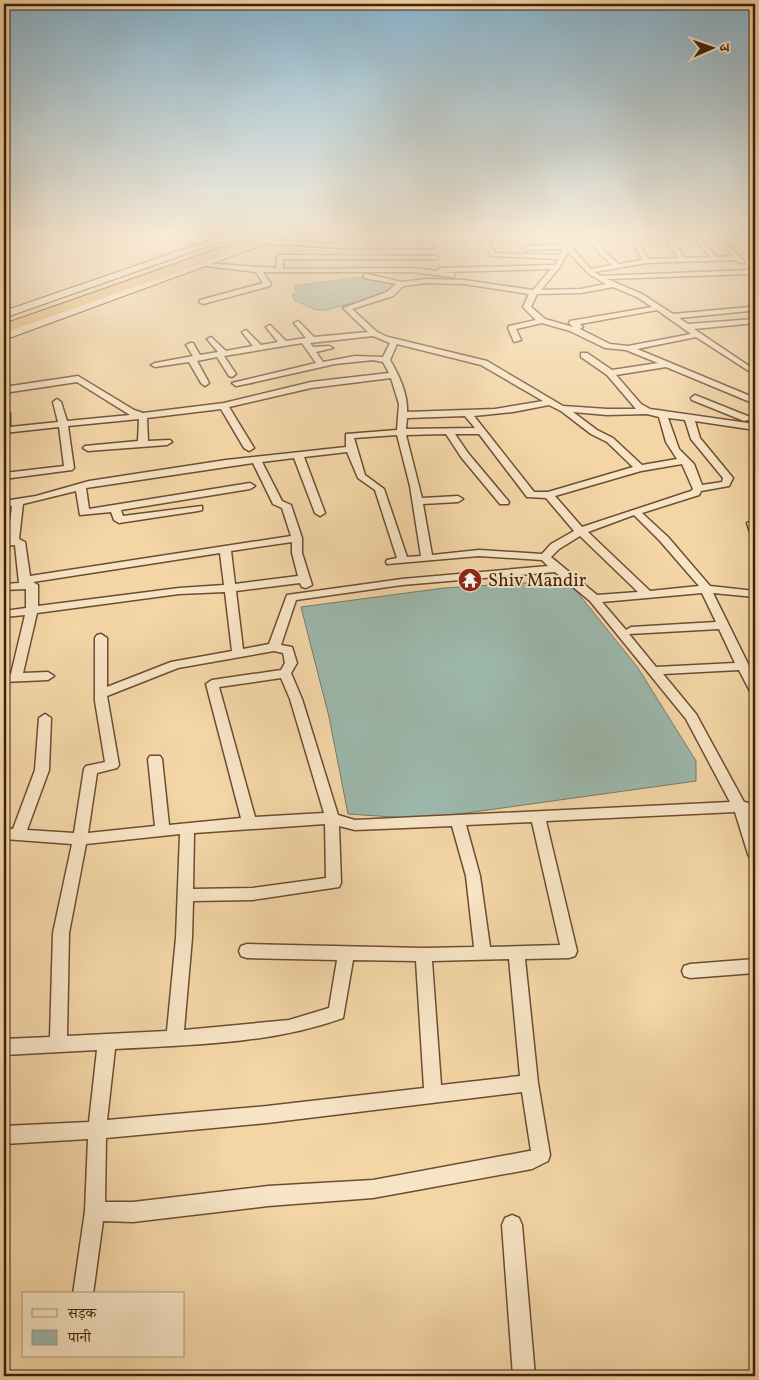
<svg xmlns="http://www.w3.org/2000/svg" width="759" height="1380" font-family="Vollkorn,'Noto Serif Devanagari',serif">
<rect width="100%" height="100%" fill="#f3d5a6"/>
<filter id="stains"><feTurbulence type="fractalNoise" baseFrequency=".004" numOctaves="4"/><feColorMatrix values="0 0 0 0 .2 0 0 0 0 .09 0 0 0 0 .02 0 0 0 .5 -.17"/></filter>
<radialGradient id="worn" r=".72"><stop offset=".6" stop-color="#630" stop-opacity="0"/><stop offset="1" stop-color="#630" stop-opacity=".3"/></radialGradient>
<!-- water -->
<path fill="#9cb8ac" stroke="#777b6c" d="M362,277L396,284L393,290L376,297L326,310H316L294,300L292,295L297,292L294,286Z
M556,581L573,587L638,668L696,761V781L423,819L348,814L329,717L301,607L444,588Z"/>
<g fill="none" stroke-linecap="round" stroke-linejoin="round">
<!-- stream -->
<path stroke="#777b6c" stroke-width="2.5" d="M4,306L12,309"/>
<!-- street casing -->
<g stroke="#6d4d32" stroke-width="3">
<path id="street" d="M8,236H17L11,239Z
M54,236H62L46,246H42V244Z
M479,236H485L495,253L560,255L563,249L525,250L522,248L525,246L562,245L556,236H562L591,269L612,265L599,253L589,236H595L604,251L619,264L642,260L630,236H636L648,259L678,258L664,236H670L685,258L710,257L695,238L698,236L717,257L733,256L717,238L720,236L744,261V263H740L736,260L646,263L595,272L600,276L750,270L754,272L750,274L607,279L642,294L673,314L749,307L753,309L749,311L679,318L688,324L755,319V323L694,329L755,370V375L696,337L637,349L755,398V404L666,367L616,375L641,404L650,409L755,424V430L695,421L700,438L733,478L729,486L701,491L699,495L642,513L668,537L710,586L755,591V597L713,593L755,678V694L751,693L739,670L663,674L696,714L744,802L755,804V814L749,813L755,832V860L750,858L748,854L735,812L546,821L577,951L575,956L569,958L525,959L538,1083L550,1155L548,1161L532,1169L373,1198L268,1206L133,1222L103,1221L93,1294H73L85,1211L88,1139L4,1144V1126L89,1122L97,1050L4,1055V1039L50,1037L53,933L72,844L4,839V829H13L35,770L39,718L45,714L51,718L49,770L27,830L74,833L84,769L86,766L105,762L95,701V638L97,635L101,634L107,638V687L171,662L232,651L225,592L179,594L37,613L23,673L48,672L54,676L48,680L4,682V674H11L25,615L4,617V611L26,608V589L4,590V584L19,583L15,545L4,546V540H8L12,506L4,507V501L36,496L89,481L226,460L346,447V434L397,430L399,404L391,378L311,388L229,407L254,448L249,451L244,448L221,409L147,418L148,441L170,440L172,442L167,445L88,451L83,448L85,446L138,441L139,419L68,426L74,468L72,470L4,479V473L64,466L59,427L4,433V411L10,413V427L58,422L53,402L57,399L61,402L67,421L130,415L77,382L4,393V387L78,376L134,410L143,413L224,403L311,382L389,373L383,362L373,360L335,364L251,383L236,386L232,383L316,363L302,343L224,356L236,374L232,377L229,376L217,357L197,361L209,383L205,386L201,383L189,362L155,367L151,365L155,363L193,356L186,345L190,343H193L200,355L218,352L207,339L211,337L226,351L253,346L242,332L246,330L261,345L278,342L266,327L270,325L286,341L306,338L294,323L298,321L314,337L368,332L343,308L387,292L396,284L364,278V274H367L402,282L426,279L464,280L533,290L551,269L444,272L454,273V277H451L413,272H263L271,284L270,286L203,304L199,302L200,300L263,283L256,272L205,266L203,265V263L276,268L277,257L280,255L435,256L438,258L437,259H283V269L413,268L437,271L440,268L555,265L558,259L491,256ZM568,252L589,274L606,284L581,289L541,290L559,268ZM426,283L464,284L529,294L523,307L536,320L509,326L508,328L514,342L521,340L516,329L542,323L570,331L605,348L626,350L658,363L612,370L587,353H581V357L607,375L636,409H607L563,406L487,361L388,337L377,332L352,309L393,296L403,286ZM613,287L637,297L652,307L570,321L569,323L573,327L545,319L531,307L537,294L581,293ZM657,310L691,334L628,346L610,344L580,329L583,327L580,324ZM373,336L390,343L383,357L355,356L323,362L316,352L333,348L329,346L313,347L310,343ZM397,344L481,365L543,401L495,409L407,412C408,395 399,375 390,360ZM549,405L561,411L591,434L607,442L633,467L548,492H534L474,416L513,412ZM573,412L607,415L647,414L659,417L666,442L677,459L642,465L613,438L597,430ZM465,416L475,428L406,429L407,418ZM668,418L685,420L691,439L723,478L722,482L702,485L694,464L679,449ZM446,434L461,457L500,504H508L509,502L468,453L455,434H479L527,497L546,498L574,531L551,544L542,554L479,550L432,555L423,504L458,502L463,499L458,496L422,498L406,435ZM397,435L410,486L421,556L407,557L384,489L365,475L354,438ZM347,452L358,478L375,490L397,558L387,560L386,562L387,564L479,556L542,560L548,566L402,579L287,595L269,644L243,649L236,591L300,583L302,587L306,588L312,585L302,553V538L291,505L282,501L262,462L294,458L315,513L320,516L325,513L304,457ZM253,463L273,504L282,508L291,536L30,576L25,542L19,539L23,504L76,491L80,515L111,512L114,520L119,523L198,511L202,510V506L123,516L121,510L250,489L255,486L250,483L89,509L86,488ZM682,464L693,489L691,491L582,527L555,496L641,471ZM634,515L660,541L699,586L650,591L588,532ZM580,536L638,592L597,595L551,557L559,549ZM292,542V553L298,576L235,584L231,551ZM220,553L224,585L179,588L38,606V585L33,582ZM555,572L590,601L686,719L730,802L355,820L338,815L302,699L291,673L297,663L292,647L281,645L296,600L402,585ZM702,593L716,622L631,627L626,630L602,602ZM719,629L735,663L656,667L629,634ZM274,651L283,653L285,663L281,670L212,680L206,684L241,818L169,825L162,759L160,756H150L148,759L155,826L88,833L97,773L117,768L119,765L107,696L178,668ZM281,678L290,699L324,813L255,817L219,687ZM532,822L560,945L490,947L480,876L466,825ZM325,824L326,878L253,888L193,889L194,833ZM339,826L355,830L452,826L466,876L474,947L424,948L247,944L241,946L239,951L241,956L247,958L337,960L329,1008L289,1020L184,1030L192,938L193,901L253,900L339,887L341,883ZM180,834L176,938L167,1031L67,1036L69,933L86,844ZM509,959L520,1076L441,1085L432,961ZM353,960L416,961L424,1088L267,1106L107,1120L115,1049C190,1045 271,1044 343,1018ZM522,1092L531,1151H529L373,1180L268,1186L133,1202H105L106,1138L267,1123Z
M265,240L341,244H431L434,246L431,248H341L263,243V241Z
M695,395L750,417L751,419L744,421L692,400L691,398Z
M755,519V535L750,532L747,523Z
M755,959V973L690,978L684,976L682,971L684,966L690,964Z
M512,1215L519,1218L522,1225L535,1376H513L502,1225L505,1218Z"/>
</g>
<!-- secondary casing -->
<g stroke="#40200b" stroke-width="2">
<path id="secondary" d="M222,236H237L4,318V311Z
M273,236H287L4,340V332Z"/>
</g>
<!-- highway casing -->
<g stroke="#40200b" stroke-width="2">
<path id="highway" d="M255,236H273L271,239L4,333V324Z"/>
</g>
<!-- street -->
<use href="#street" fill="#f7e4c5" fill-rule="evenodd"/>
<!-- secondary -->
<use href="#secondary" fill="#f7e4c5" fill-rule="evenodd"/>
<!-- highway -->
<use href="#highway" fill="#eaba73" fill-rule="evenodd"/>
</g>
<!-- sky -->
<linearGradient id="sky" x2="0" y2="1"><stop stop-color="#89b6d0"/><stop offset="0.55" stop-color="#faecd7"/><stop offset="1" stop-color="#faecd7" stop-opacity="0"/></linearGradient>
<rect width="759" height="429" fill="url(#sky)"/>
<!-- icons -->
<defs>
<g id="temple-disc" transform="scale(1.25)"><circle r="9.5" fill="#8f2418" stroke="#f7e4c5"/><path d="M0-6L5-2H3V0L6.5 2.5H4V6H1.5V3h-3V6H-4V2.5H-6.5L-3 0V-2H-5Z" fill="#fff"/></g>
</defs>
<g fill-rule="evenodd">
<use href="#temple-disc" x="470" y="580"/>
</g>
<g text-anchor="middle" stroke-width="4" stroke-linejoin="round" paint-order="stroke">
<!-- poi labels -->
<g font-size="18" fill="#40200b" stroke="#f7e4c5" text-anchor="start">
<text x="488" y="586">Shiv Mandir</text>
</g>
</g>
<!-- margin -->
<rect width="759" height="1380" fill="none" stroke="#f3d5a6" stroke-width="20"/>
<rect x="5" y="5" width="749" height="1370" fill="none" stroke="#40200b" stroke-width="2.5"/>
<rect x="10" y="10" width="739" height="1360" fill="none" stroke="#40200b"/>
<!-- legend -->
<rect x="22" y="1292" width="162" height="65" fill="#f7e4c5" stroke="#ae967b"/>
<rect x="32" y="1309" width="25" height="8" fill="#f7e4c5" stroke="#ae967b"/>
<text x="68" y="1318" font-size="15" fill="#40200b">सड़क</text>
<rect x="32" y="1330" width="25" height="15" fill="#9cb8ac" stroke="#ae967b"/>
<text x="68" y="1342" font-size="15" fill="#40200b">पानी</text>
<!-- north arrow -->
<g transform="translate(712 48) rotate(88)" stroke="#f7e4c5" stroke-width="4" paint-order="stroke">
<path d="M0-4L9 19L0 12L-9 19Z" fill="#40200b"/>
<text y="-8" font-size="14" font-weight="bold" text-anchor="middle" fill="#40200b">उ</text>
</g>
<rect width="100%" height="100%" filter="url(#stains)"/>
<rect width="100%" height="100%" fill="url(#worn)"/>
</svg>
